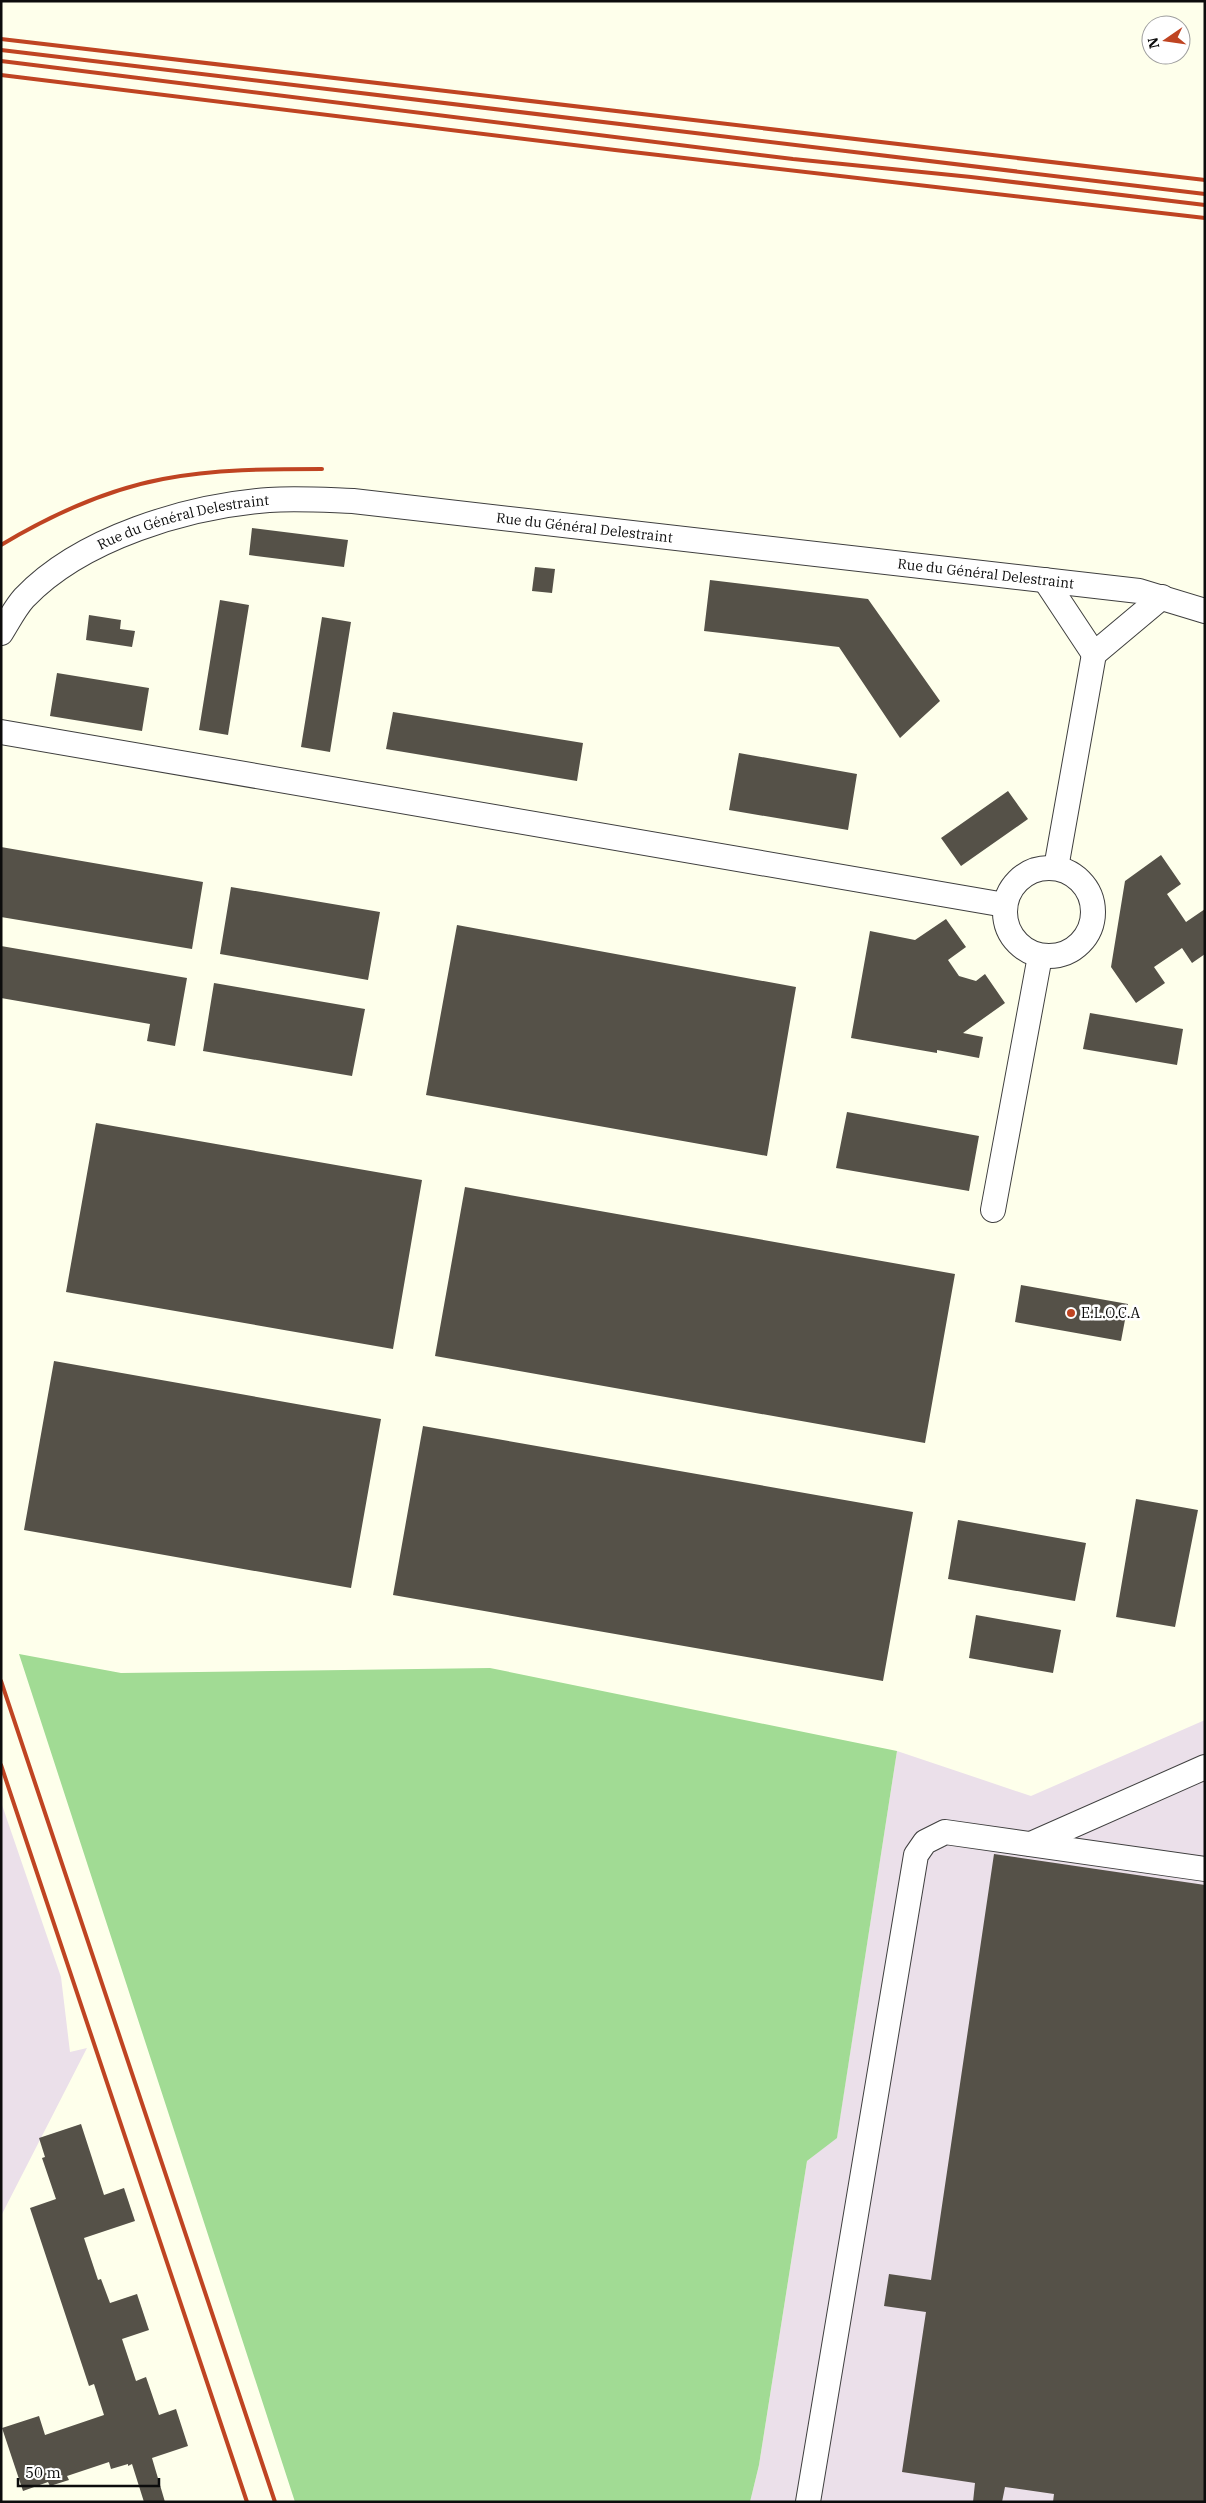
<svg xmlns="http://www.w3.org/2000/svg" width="1206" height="2503" font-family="'IBM Plex Serif',serif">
<rect width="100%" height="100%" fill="#feffeb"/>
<!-- industrial -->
<path fill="#ebe0ea" d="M1205,1720V2502H750L759,2465L807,2161L837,2137L897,1751L1031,1796Z
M1,1802L61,1977L70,2052L87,2048L1,2216Z"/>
<!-- forest -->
<path fill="#a1db94" d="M19,1654L121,1673L490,1668L897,1751L837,2138L807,2161L759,2465L750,2502H295Z"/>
<!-- building -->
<path fill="#555148" d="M252,528L348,540L344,567L249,555Z
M535,567L555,569L552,593L532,591Z
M710,580L868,599L940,701L900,738L839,647L704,631Z
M220,600L249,605L228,735L199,730Z
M89,615L121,620L120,629L135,631L132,647L86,640Z
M322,617L351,622L330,752L301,747Z
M57,673L149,688L142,731L50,716Z
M393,712L583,743L577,781L386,749Z
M739,753L857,774L848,830L729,810Z
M1008,791L1028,819L961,866L941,838Z
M1,847L203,882L192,949L1,917Z
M1161,855L1181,884L1167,894L1186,922L1205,909V954L1192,963L1182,948L1154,967L1165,983L1136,1003L1111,967L1125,881Z
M231,887L380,912L368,980L220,954Z
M946,919L966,947L948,960L959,976L976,981L985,974L1005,1003L963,1033L983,1037L979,1058L937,1050V1053L851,1038L870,931L915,940Z
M457,925L796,987L767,1156L426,1095Z
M1,946L187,978L175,1046L147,1041L150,1024L1,998Z
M214,983L365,1009L352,1076L203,1051Z
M1090,1013L1183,1029L1177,1065L1083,1049Z
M847,1112L979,1136L969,1191L836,1168Z
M96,1123L422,1180L393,1349L66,1292Z
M465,1187L955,1274L925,1443L435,1356Z
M1021,1285L1128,1304L1121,1341L1015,1322Z
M54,1361L381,1419L351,1588L24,1530Z
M423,1426L913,1512L883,1681L393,1595Z
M1136,1499L1198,1510L1175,1627L1116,1617Z
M958,1520L1086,1543L1075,1601L948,1579Z
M976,1615L1061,1630L1053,1673L969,1658Z
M994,1854L1205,1885V2502H1053L1054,2494L1005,2487L1002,2502H973L975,2483L902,2472L926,2312L884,2306L889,2274L931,2280Z
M81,2124L104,2195L124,2188L135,2221L84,2238L98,2280L101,2279L110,2303L137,2294L149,2330L122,2339L136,2381L146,2377L159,2415L176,2409L188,2446L152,2458L165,2502H144L132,2464L128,2466V2464L111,2469L109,2462L67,2476L69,2480L50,2486L48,2482L23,2491L2,2428L39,2416L45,2435L104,2415L94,2384L89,2386L30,2208L56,2199L42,2158L45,2157L39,2138Z"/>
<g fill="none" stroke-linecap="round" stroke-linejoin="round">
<!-- minor casing -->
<g stroke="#3f3f3f" stroke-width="26">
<g id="minor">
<path d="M1045,580L1094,654L1162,597"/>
<path id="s1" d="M1,633C8,622 15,608 24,598C81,538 188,506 269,500C297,498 325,500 353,501L1139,591L1205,611"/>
<path d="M1,732L1005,905"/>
<path d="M1056,868L1094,654"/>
<circle cx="1049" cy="912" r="44"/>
<path d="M993,1210L1040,956"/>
<path d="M1031,1844L1205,1767"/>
<path d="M808,2502L916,1855L925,1842L945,1832L1205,1869"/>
</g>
</g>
<!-- minor -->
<use href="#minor" stroke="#fff" stroke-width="24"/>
<!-- rail -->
<path stroke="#bf4422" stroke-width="4" d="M1,39L1205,180
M1,50L1205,194
M1,61L793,159L971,177L1205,205
M1,75L615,150L1205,218
M1,545C51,515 105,490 163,479C215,469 269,469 322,469
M1,1681L275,2502
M1,1765L247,2502"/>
</g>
<!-- markers -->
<circle fill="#bf4422" stroke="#fff" stroke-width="2" cx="1071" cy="1313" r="5"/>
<g text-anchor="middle" stroke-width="5" stroke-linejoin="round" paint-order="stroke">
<!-- street labels -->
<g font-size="14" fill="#0c0c0c" stroke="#fff">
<text dy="5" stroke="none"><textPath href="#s1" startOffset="222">Rue du Général Delestraint</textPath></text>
<text dy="5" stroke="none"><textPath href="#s1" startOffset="628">Rue du Général Delestraint</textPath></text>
<text dy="5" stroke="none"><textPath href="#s1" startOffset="1032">Rue du Général Delestraint</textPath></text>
</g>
<!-- poi labels -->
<g font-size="14" fill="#0c0c0c" stroke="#fff" text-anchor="start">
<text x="1081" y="1318">E.L.O.C.A</text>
</g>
</g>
<!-- border -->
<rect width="1206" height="2503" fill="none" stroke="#0c0c0c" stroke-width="5"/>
<!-- north arrow -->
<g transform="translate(1166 40) rotate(257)"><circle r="24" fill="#ffffff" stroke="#9e9e9e"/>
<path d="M0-4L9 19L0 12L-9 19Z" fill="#bf4422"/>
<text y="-8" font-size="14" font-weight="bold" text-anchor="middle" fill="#0c0c0c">N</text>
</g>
<!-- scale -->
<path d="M18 2478v8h141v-8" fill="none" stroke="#0c0c0c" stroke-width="2.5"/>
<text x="25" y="2478" font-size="15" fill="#0c0c0c" stroke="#ffffff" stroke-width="4" paint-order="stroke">50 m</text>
</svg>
